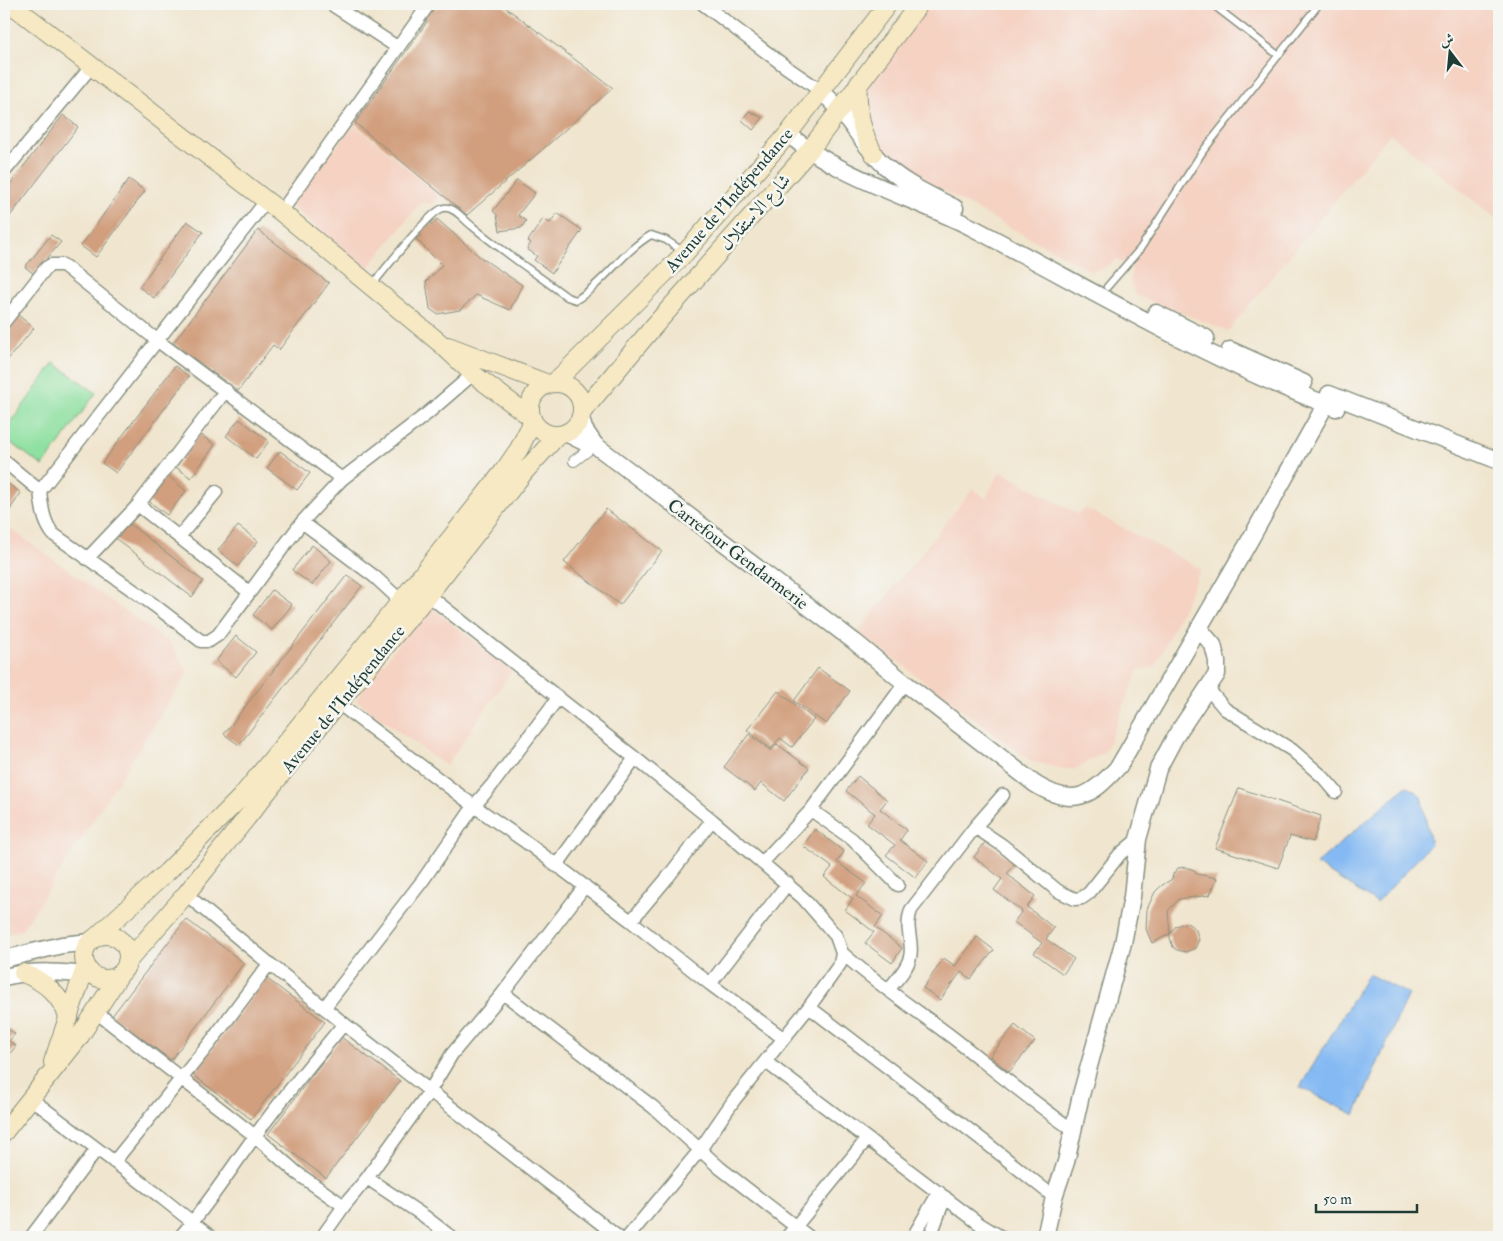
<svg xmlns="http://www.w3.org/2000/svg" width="1503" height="1241" font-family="'IM FELL Double Pica',Amiri,serif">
<rect width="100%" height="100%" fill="#f6f6f2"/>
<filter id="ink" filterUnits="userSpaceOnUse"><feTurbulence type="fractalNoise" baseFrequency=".02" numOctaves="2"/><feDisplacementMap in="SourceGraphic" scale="10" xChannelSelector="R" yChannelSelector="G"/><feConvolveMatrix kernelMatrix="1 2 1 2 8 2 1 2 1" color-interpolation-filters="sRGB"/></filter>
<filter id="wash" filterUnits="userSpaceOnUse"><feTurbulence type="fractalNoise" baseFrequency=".0096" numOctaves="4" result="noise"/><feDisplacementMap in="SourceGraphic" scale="20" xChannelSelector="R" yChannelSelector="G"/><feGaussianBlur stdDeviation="1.12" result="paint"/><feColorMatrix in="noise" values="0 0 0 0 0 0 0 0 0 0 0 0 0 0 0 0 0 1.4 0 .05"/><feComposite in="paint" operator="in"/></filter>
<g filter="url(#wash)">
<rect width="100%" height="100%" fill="#f0e5ce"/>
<!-- built -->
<path fill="#f5d2c2" d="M930,4H1499V221L1390,134L1228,331L1135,295L1130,283L1132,268L1117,259L1104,268L1091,271L885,160L866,121V86Z
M354,124L438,194L433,205L421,202L367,269L291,206Z
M1000,471L1078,514L1085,508L1201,569L1155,667L1138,670L1105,752L1075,769H1062L1031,761L858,632L973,489L986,498Z
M4,524L171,644L188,673L22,930L4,935Z
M428,605L512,671L446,766L356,700Z"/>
<!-- green -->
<path fill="#8ee0a0" stroke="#568e6a" d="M54,363L96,393L43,466L4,438V432Z"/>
<!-- water -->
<path fill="#84b9f3" stroke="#527b94" d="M1407,786L1421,796L1431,844L1377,903L1316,864Z
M1368,974L1408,994L1355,1115L1300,1087Z"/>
<g id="blocks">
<!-- building -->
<path fill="#d19f7e" d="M440,4H501L613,88L467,215L355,123L427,22L425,11L428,7L437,8Z
M749,111L763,118L753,130L742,120Z
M63,115L78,127L4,224V192Z
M129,179L145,191L96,257L81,246Z
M517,180L535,193L518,215L526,221L521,228L500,231L497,215L493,211Z
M557,213L582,230L552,273L534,260L537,256L527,249L531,243L528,241L543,219L550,223Z
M437,219L480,257L522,285L510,310L476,295L460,310L437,314L430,309L426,282L442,265L416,239L422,235L420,233L429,223L432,225Z
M187,221L203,232L154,298L139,287Z
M258,230L329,283L279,350L273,345L238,391L173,343Z
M51,235L61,242L34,274L25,267Z
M18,315L34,328L4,364V332Z
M175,366L189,376L116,473L102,463Z
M239,419L269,441L256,459L226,436Z
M200,434L215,445L191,478L176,467Z
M280,451L310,473L297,490L267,468Z
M167,475L186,491L167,515L147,500Z
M6,482L21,493L9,511L4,507V486Z
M606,509L662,551L620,605L564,562Z
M127,522L203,581L192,597L115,538Z
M238,526L258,541L238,566L218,550Z
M312,545L331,561L312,585L292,570Z
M347,575L362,586L239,745L224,734Z
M272,590L292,605L272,630L253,615Z
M236,636L256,652L236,677L216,661Z
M818,668L850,691L826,724L794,701Z
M778,691L814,719L792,747L780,738L771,749L747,730Z
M749,734L771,751L777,744L809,768L784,801L761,783L755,791L724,767Z
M858,776L887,800L880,809L907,830L900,840L928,861L916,878L886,855L895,845L867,824L875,814L846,791Z
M1239,788L1321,816L1313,842L1290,836L1278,868L1215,848Z
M815,829L844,852L837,862L866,883L856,896L883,916L875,927L902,948L892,963L865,943L874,932L845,910L853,899L824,877L832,867L803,846Z
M986,841L1015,863L1007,874L1035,896L1027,907L1054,928L1046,939L1074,959L1063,974L1034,953L1042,943L1014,922L1022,911L994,890L1002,879L974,857Z
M1186,867L1194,870L1197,874L1217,878L1210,895L1179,899L1168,911L1170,934L1176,926L1185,923L1189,924L1196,930L1199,940L1195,948L1186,952L1177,950L1173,947L1170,938V934L1152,943L1146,929L1147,909L1155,892L1161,886L1172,879L1173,874L1178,868Z
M186,919L244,963L171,1060L112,1016Z
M977,937L994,950L971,979L961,972L940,1000L923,988L944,958L955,966Z
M266,978L325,1022L251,1119L193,1075Z
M1015,1025L1035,1041L1009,1072L990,1056Z
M4,1026L15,1034L9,1041L16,1046L4,1061Z
M341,1037L400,1081L326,1178L268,1134Z"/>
</g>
</g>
<g filter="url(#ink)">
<use href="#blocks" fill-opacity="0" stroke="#889181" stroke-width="1"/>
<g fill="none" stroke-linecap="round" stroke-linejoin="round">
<!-- service casing -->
<g stroke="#889181" stroke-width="9">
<path id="service" d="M1212,4L1278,55
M372,285C383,272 431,209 444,208C454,206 464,220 472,226C502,251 535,273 567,297L576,300C604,283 622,252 651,235L666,240L684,252
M1107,287L1140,249L1203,151L1319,4"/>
</g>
<!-- pedestrian casing -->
<g stroke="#889181" stroke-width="12">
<path id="pedestrian" d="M574,461L595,445"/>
</g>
<!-- minor casing -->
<g stroke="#889181" stroke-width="15">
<path id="minor" d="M331,4L397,47
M703,4L786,67L821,91
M4,172L91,67
M281,212L429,4
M4,322L46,268L51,265H63L158,341L342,479
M4,461L40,491C42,507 43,521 53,534L154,605L201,641H209L218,635L302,522L326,496L342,479L428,413L473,374
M40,491L266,201
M138,505L249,592
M302,522L375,577L401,601
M179,537L216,492
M87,559L138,505L226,390
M428,595L635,758L712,820L803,898L836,936L842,953L840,964L809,1007L985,1142L1054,1197
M1208,689L1225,709L1292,750L1323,777L1336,792
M338,703L474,806L523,840L631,921L710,984L783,1038
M811,810L852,839L898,885
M975,827L1002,845L1058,891L1075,899L1082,898L1089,893L1120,854L1138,839
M762,863L811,810L905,683
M556,866L635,758
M186,894C326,1014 473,1123 618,1237
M631,921L668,877L712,820
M842,953C877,984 915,1009 952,1037C992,1068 1031,1101 1073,1130
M710,984L788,883
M888,990C895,981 907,970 910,957C914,942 904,929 911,910L975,827L1003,795
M503,993L653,1107L720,1168L809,1237
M324,1008L423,880L474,806L492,785L558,698
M96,1012L255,1136L297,1173L344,1206
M766,1062L981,1225L1001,1237
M30,1098L162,1198L211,1237
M114,1162L210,1043L269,964
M367,1178L424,1216L451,1237
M31,1237L97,1149
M180,1237C208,1205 230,1170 255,1136C283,1097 313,1061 343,1025
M322,1237L344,1206L367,1178L429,1092L452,1054L503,993L585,886
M628,1237L699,1151L734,1100L809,1007
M787,1237L867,1139
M913,1237L939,1192
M930,1237L945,1197"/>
</g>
<!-- tertiary casing -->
<g stroke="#889181" stroke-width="19">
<path id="tertiary" d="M821,91C827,97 834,103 840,110C855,128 866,148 883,164C904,184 930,195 955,208
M788,134C840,178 912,197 973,228C1092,290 1209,361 1336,408
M1156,313L1206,338
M1230,350L1304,383
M581,418L584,429L595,445
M566,433L588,444L595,445L623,466L855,642L905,683L1035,784C1073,808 1091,797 1119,766L1246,547L1326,404L1329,394L1499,461
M4,959L62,945L90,942
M4,977C34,970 64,972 95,976
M1045,1237L1054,1197L1066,1162L1081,1095L1123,943L1132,897L1138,839L1158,769L1175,737L1217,674V661L1213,645L1199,629"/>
</g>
<!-- secondary casing -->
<g stroke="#889181" stroke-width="20">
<path id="secondary" d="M11,4L281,212L440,343L473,374L532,418
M858,84C856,110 861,131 873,153
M448,346L548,384
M554,383L685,253L788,134L888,4
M530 409a26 26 0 1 1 52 0a26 26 0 1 1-52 0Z
M582,412L654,326L809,151L919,4
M84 957a22 22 0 1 1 44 0a22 22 0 1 1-44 0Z
M95,938L167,872L241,797L401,601L503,472L519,449L533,421
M127,962L186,894L338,703L428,595L525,471L558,435
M23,973C46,982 60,995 69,1018
M53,1062L86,965
M4,1132L78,1039L120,974"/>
</g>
<!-- service -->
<use href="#service" stroke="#fff" stroke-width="6"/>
<!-- pedestrian -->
<use href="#pedestrian" stroke="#fff" stroke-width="10"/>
<!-- minor -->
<use href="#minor" stroke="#fff" stroke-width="12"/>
<!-- tertiary -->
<use href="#tertiary" stroke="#fff" stroke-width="16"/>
<!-- secondary -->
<use href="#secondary" stroke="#f6e9c3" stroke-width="18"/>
</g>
</g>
<g text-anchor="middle" stroke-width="5" stroke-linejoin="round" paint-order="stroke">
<!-- street labels -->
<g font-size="18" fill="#1f3d34" stroke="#f6f6f2">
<text transform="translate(729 200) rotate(-49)" y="6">Avenue de l'Indépendance</text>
<text transform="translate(755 212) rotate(-48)" y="6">شارع الاستقلال</text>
<text transform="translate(738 554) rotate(37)" y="6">Carrefour Gendarmerie</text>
<text transform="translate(343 699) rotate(-51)" y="6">Avenue de l'Indépendance</text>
</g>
</g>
<!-- margin -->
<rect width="1503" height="1241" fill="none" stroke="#f6f6f2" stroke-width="20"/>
<!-- north arrow -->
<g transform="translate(1450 52) rotate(344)" stroke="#f6f6f2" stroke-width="4" paint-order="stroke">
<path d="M0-4L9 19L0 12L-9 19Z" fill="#1f3d34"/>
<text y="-8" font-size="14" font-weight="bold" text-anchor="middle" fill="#1f3d34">ش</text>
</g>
<!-- scale -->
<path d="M1316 1204v8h101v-8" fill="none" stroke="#1f3d34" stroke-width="2.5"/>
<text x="1323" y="1204" font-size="15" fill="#1f3d34" stroke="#f6f6f2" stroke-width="4" paint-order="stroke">50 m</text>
</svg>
